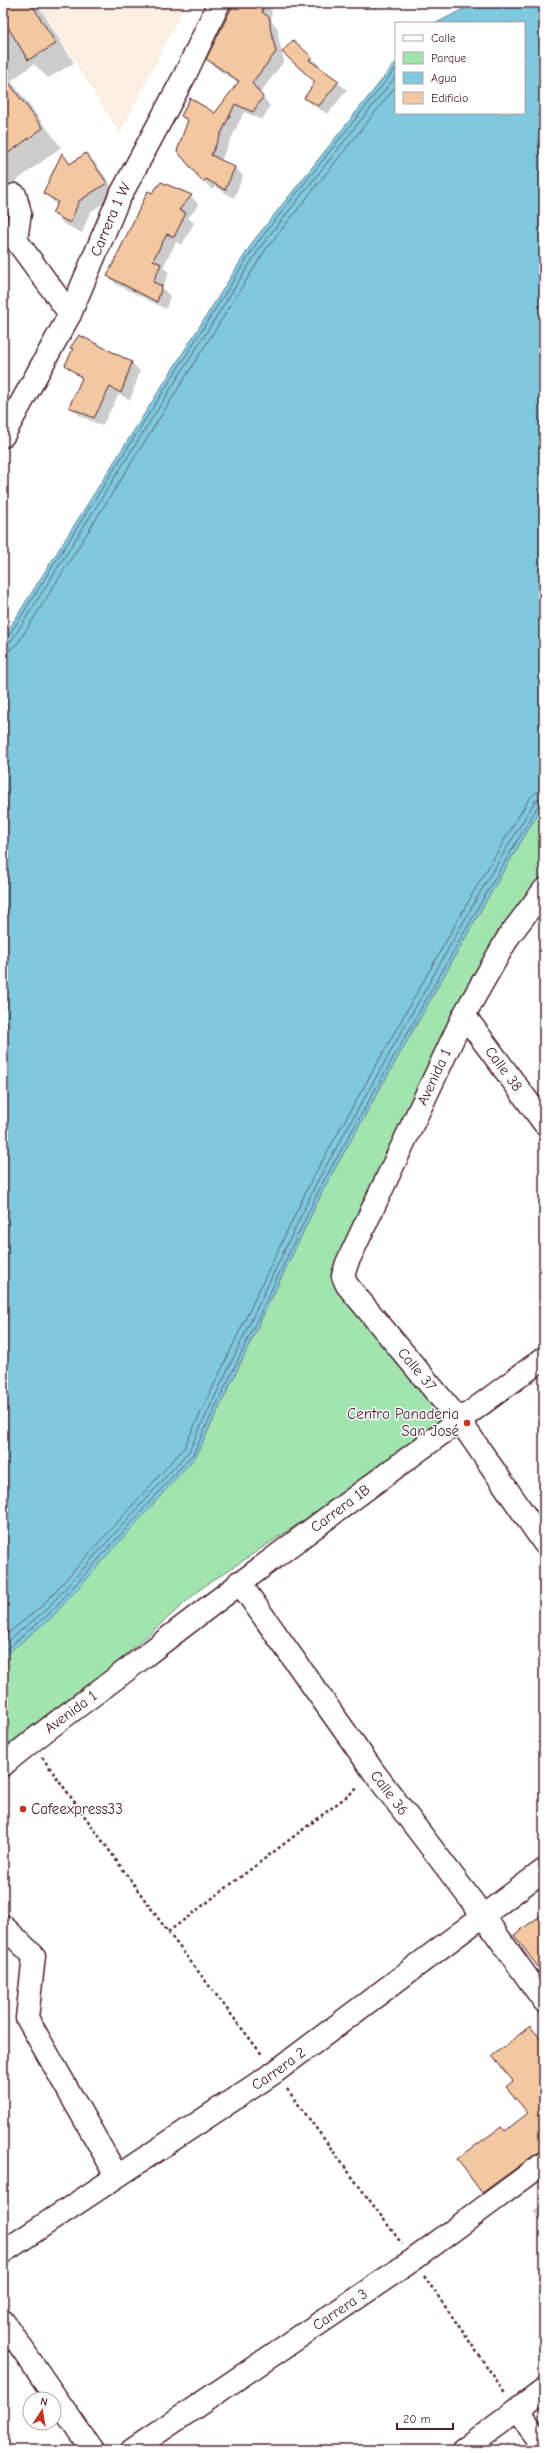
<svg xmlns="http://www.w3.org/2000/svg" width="547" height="2453" font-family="'Comic Neue',sans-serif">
<rect width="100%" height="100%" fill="#fff"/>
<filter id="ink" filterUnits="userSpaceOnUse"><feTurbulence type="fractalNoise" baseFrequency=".025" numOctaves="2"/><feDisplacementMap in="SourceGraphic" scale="8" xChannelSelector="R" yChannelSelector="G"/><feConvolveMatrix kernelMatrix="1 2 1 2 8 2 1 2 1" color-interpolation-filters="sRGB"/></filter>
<g filter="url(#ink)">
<!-- built -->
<path fill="#fbeee3" d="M38,3H186L120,134Z"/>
<!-- green -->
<path fill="#a1e4af" stroke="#76826d" d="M544,803V883L339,1273L455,1420L203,1587L3,1762V1628L196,1456L325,1186L490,894Z"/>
<!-- water -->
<path fill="#7fc9df" stroke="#6a8597" d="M475,3H544V803L490,894L325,1186L196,1456L52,1617L3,1657V638L254,240L396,62V113H524V23H436Z"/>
<!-- shadow -->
<path fill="#0003" d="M3,3H37L74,63L48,78L34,64L11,81L61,147L16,181L32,202L25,205L9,220L3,214Z
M234,3H272L271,21L278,28V36L284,61L260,93L270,106L262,120L244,112L221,160L235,167L243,176L234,198L215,187L212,190L179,151L188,122L182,116L216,115L238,83L216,68L207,59Z
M368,3H383L375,10Z
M407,19L412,23H404Z
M311,57L320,66L318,67L347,90L328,114L314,106L306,98L316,83L292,60Z
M62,154L71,164L86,154L97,165L117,194L90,212L82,233L64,224L53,213L57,205L45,193Z
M161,184L191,196L199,205L188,218L194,223L182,245L176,242L163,267L169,273L162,288L170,296L166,309L116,284L108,275L152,195Z
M72,348L131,362L140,371L130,400L119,394L102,426L79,415L71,407L82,379L66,364L74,350Z
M530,2027L544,2041V2167L494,2204L483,2193L458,2159L505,2132L530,2113L514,2081Z
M544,2204V2226L533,2211Z"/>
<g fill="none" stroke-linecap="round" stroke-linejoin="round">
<!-- shore -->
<path stroke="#5f6373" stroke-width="1" d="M3,639L8,637L257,243L396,68
M3,645L12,640L261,246L396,76
M3,651L11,649L18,643L266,249L396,86
M3,1637L42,1606L184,1448L312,1179L477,886L529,799L535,793L544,791
M3,1645L46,1610L189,1451L317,1182L482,889L535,801L544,797
M3,1652L49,1614L193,1454L322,1184L487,892L539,804L544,802"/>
</g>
<!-- building -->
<path fill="#f2c8a2" stroke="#4a1f2b" d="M3,3H31L56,44L28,60L3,19Z
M234,3H264L262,12L270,18V27L276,52L252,83L263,97L253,112L235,104L211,155L235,167L225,190L206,179L203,182L177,151L188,120L181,116L190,98L215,113L239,81L206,59Z
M293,40L312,57L309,60L339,81L319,106L304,98L315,82L282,52Z
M3,75L43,128L3,157Z
M62,153L70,164L86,153L107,183L79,201L70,223L52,213L58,202L43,193Z
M161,182L192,195L179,210L186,213L174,237L167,234L153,260L161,264L153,282L162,286L157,302L107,276L148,191L152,193Z
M79,335L132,362L121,393L110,387L94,418L69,407L82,378L65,365L73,349L70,348Z
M544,1913V1975L514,1935Z
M530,2026L544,2043V2151L537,2153L482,2193L457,2159L501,2127L505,2131L528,2113L506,2087L513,2081L492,2056Z"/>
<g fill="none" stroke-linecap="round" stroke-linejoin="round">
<!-- minor casing -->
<g stroke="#4a1f2b" stroke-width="25">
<g id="minor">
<path d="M15,195L20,213L16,240L70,314"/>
<path id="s1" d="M3,436L70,314L118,200L185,75L219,3"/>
<path id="s2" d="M544,890L509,936L464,1015L347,1263L343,1276L347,1285L460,1421L544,1543"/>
<path id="s3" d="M464,1015L544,1123"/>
<path id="s4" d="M239,1582L376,1775L484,1917L544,2001"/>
<path id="s5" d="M3,1765C47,1727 95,1695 141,1659C273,1556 409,1458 544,1358"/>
<path d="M3,1926L34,1956L27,2018L117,2176"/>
<path id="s6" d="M3,2252L275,2072L544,1870"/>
<path d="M3,2321L92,2450"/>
<path d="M517,2410L544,2445"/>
<path id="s7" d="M132,2450L413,2260L544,2163"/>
<path d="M463,2450L544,2390"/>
</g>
</g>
<!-- path -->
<path stroke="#4a1f2b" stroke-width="2.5" stroke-dasharray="3 3" stroke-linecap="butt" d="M42,1757L168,1932L263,2056
M168,1932L359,1787
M287,2089L402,2244
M424,2276L506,2394"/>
<!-- minor -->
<use href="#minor" stroke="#fff" stroke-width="22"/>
</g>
</g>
<!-- markers -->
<g fill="#c8321e" stroke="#fff" stroke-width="1.5">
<circle cx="467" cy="1423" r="4"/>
<circle cx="23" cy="1809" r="4"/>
</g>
<g text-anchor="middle" stroke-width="3" stroke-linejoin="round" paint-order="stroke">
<!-- street labels -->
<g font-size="15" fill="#4a1f2b" stroke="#fff">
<text dy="5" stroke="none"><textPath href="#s1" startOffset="242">Carrera 1 W</textPath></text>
<text dy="5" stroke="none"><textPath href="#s3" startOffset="67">Calle 38</textPath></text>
<text transform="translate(434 1077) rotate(-65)" y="5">Avenida 1</text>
<text dy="5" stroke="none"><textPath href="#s2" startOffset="556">Calle 37</textPath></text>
<text dy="5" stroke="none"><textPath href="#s5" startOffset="424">Carrera 1B</textPath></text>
<text dy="5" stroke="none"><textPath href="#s5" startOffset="86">Avenida 1</textPath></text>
<text dy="5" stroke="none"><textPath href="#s4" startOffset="259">Calle 36</textPath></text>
<text dy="5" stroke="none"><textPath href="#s6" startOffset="331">Carrera 2</textPath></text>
<text dy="5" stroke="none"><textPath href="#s7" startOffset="251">Carrera 3</textPath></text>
</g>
<!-- poi labels -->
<g font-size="15" fill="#4a1f2b" stroke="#fff" text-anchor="end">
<text x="459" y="1419">Centro Panaderia<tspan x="459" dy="17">San José</tspan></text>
<text x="31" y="1814" text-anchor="start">Cafeexpress33</text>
</g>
</g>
<!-- margin -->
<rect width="547" height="2453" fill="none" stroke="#fff" stroke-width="16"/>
<rect x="8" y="8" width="531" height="2437" fill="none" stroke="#4a1f2b" stroke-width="1.5" filter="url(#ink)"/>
<!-- legend -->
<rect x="395" y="22" width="130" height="92" fill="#ffffff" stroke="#b7a5aa"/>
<rect x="403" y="35" width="20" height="6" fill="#ffffff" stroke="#b7a5aa"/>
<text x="431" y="42" font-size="12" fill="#4a1f2b">Calle</text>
<rect x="403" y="52" width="20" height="12" fill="#a1e4af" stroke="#b7a5aa"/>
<text x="431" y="62" font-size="12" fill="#4a1f2b">Parque</text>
<rect x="403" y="72" width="20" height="12" fill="#7fc9df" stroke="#b7a5aa"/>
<text x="431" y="82" font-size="12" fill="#4a1f2b">Agua</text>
<rect x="403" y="92" width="20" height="12" fill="#f2c8a2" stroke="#b7a5aa"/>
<text x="431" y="102" font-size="12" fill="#4a1f2b">Edificio</text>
<!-- north arrow -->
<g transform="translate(42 2411) rotate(12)"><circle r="19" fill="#ffffff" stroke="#b7a5aa"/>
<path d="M0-3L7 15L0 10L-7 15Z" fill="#c8321e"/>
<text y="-6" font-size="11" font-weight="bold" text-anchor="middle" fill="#4a1f2b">N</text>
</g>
<!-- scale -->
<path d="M397 2423v6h56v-6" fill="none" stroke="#4a1f2b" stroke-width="2"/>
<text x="403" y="2423" font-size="12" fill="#4a1f2b" stroke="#ffffff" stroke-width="3" paint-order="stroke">20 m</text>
</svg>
